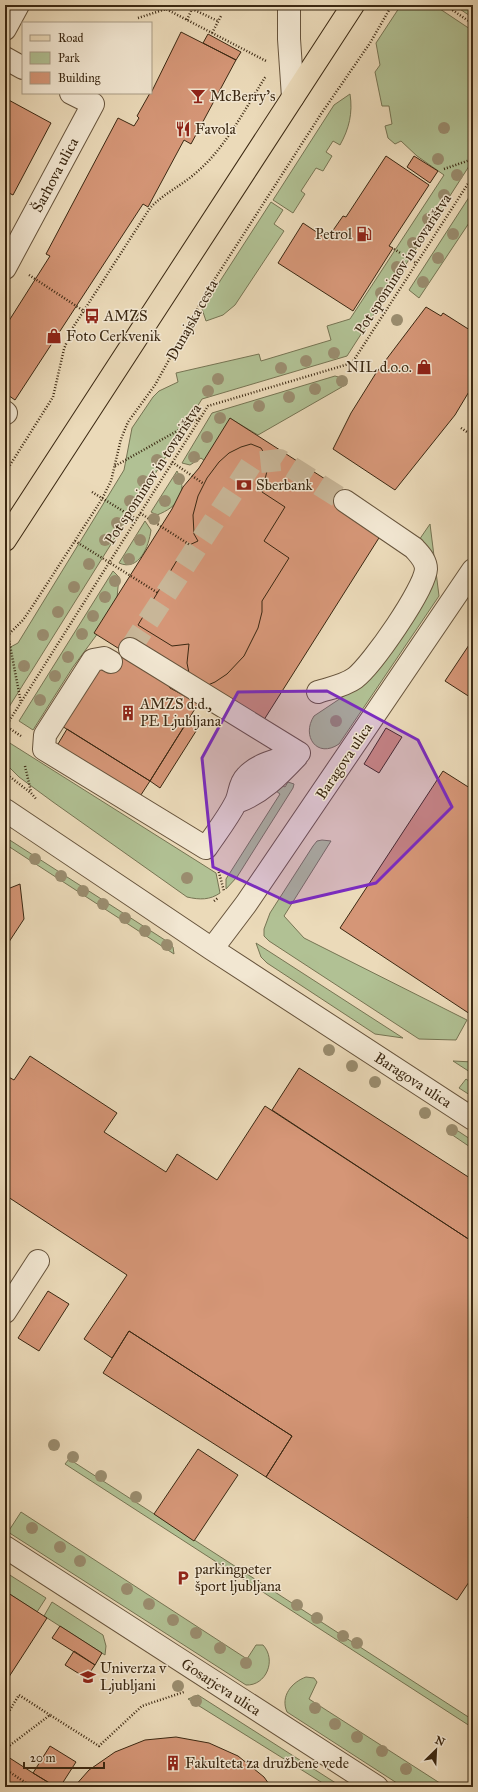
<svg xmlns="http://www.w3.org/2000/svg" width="478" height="1792" font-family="'IM FELL Great Primer',serif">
<rect width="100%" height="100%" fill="#ebdab9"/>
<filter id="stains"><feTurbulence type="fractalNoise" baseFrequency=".005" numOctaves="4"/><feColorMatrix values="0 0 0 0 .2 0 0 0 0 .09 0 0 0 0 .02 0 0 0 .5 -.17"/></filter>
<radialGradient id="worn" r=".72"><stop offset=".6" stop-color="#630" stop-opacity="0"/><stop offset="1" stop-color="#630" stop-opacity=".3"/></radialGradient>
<!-- green -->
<path fill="#b1c194" stroke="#767453" d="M401,5H434L473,31V160L347,356L202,399L9,707L5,709V650L18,643L124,470L132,428L153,397L159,391L178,382L176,373L259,354L261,361L331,340L327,326L350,319L444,175L417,156L401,141L395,144L388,138L385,126L392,124L389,106H382L375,72L380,65L376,43Z
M454,5H473V18Z
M350,94C353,113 349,129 340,145L333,141L326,152L332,156L323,171L316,168L301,191L305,194L293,213L273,200L334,105Z
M473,191V217L419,298L409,290Z
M271,202L283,210L274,224L284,231L235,305L223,315L206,321L202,309Z
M335,376L345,379L347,384L258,435L231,419L205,461L201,458L190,465L182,463L212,413Z
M177,471C189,492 178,507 157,515L151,512Z
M145,521L151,530C149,546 139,572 119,563Z
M430,524L439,596L339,744C317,759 301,736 314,716L356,688L430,585L417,543Z
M113,571L119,577L117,598L112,614L73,667L33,730L19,721Z
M5,740L216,873L220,893C210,900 200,900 187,897L53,802L19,777L5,763Z
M288,782L294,784L293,788L237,877L226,889V879L280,794L276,791L280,784L285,787Z
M5,837L168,942L173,947L174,954L5,844Z
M322,840L331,841L284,916L304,938L467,1020L456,1040L419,1039L269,941L264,936V929L270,913L313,846L317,841Z
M256,943L403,1038L375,1034L267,963L261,957Z
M453,1061L473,1062V1074Z
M466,1079L473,1084V1097L459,1088Z
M452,1127L473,1141V1149L448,1132Z
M69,1459L473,1720V1728L65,1464Z
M21,1512L247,1659L256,1645H263C277,1660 266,1686 246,1685L8,1532Z
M5,1572L46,1598L37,1612L5,1591Z
M52,1602L103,1635L106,1646L105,1655L44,1616Z
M306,1677L314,1678L317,1682L309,1699L446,1787H403L287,1712C280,1696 292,1682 306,1677Z
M198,1695L342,1787H329L188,1699Z"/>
<!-- building -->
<path fill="#d59677" stroke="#3b2812" d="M181,32L236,60L191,144L184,140L148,207L143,204L15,400L5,393V327L50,256L46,254L118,118L134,126L139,118L137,116L150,93H151Z
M208,34L241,52L236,60L203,43Z
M5,98L51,123L13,195L5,191Z
M386,156L429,185L389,246L393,248L353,311L278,263L303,223L327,239L343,216L346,217Z
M414,156L438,171L430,183L407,167Z
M426,307L441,316L443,313L473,332V385L455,415L395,490L333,449L351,413L376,373Z
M230,418L350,495L389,522L255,734L170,688L164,677L94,633L172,509L183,487L199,468Z
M251,444L261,448L267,458V471L262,492L285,507L264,541L289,558L262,601V612L258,628L244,656L227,674L215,682L208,685L190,678L187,663L189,644L172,646L138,625L185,547L198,541L194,534L193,515L198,496L207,478L219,462L229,453L241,447Z
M473,639V699L445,681Z
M116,652L198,704L150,781L57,723L95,664L105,670Z
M187,722L198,728L160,788L150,781Z
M386,728L402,737L379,773L364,764Z
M67,729L150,781L137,801L55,749Z
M443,771L473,790V1016L340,928Z
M20,884L24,919L5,948V890Z
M30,1056L117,1113L104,1132L166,1172L177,1154L217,1180L265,1106L473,1242V1511L468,1518L473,1521V1576L457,1600L266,1477L292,1436L129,1331L112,1358L84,1339L127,1275L5,1195V1075L14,1080Z
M299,1068L473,1180V1242L272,1110Z
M48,1291L69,1304L39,1351L18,1338Z
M129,1331L292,1436L266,1477L103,1373Z
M198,1449L238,1475L194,1541L154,1514Z
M5,1591L47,1618L5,1683Z
M60,1626L102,1653L95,1665L52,1638Z
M74,1651L95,1665L86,1678L65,1665Z
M176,1737L209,1743L238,1756L264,1777L271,1787H74L89,1770L115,1752L145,1740Z
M50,1746L76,1762L60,1787H56L33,1773Z
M5,1755L33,1773L56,1787H7L5,1786Z"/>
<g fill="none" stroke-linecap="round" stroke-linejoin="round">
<!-- minor-tunnel -->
<path stroke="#c8b698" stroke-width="22" stroke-dasharray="22 11" stroke-linecap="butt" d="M130,649L252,463L280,460L345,501"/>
<!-- minor casing -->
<g stroke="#67543c" stroke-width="24">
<path id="minor" d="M289,5V39L293,97
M5,29L18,5
M5,58L23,68
M5,268L93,104L71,93
M5,412L6,413
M130,649L299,753
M111,662L104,658L93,660L45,735L44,749L206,848C216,833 228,818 236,802C240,794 239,784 246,777C258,763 282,759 299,753
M318,692C330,688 344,686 355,678C372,665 425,589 426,569C426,560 419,554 414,548L345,501
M237,802C262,793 279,775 297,756
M5,810L212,949L473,1119
M212,949L246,904L473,570
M5,1312L38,1261
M5,1547L377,1787"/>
</g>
<!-- major casing -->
<g stroke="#3b2812" stroke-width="24">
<path id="major" d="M5,540L353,5"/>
</g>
<!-- path -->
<path stroke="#3b2812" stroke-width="2.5" stroke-dasharray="1 2" stroke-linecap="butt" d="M445,5L473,24
M138,18L166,9L266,61
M187,20L192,9L218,21
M212,33L221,16
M444,169L473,159
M394,249L416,263
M29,275L96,319
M461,428L473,436
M172,462L204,484
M115,466L200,418
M5,473L53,397L64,349L72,329L150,208C164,193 183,185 198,171C226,147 246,107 266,76
M92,492L136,519
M140,513L190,545
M75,541L158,593
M8,635L21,703
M5,638L23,620L32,607L102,499L111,481L121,439L128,422L155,385L209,288L321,114L370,43L392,5
M21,736L6,726L208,406L352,363L473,176
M25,766L31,792
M5,773L31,793L37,800
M218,869L224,891
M214,901L218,898
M5,1718L19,1695L50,1715
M5,1749L50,1715L99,1746L142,1706L184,1692
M5,1769L32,1787"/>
<!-- minor -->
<use href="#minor" stroke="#f2e7d2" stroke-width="22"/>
<!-- major -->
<use href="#major" stroke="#ebdab9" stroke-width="22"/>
</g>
<!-- trees -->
<g fill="#9a8d6f">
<circle cx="444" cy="128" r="6"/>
<circle cx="438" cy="159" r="6"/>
<circle cx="457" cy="175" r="6"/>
<circle cx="444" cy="195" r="6"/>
<circle cx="428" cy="219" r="6"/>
<circle cx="453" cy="234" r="6"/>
<circle cx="413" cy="243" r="6"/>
<circle cx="438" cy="258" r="6"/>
<circle cx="397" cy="267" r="6"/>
<circle cx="423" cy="282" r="6"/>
<circle cx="381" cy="293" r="6"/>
<circle cx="397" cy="320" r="6"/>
<circle cx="334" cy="353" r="6"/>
<circle cx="306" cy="361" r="6"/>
<circle cx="281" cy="368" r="6"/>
<circle cx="218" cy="379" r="6"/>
<circle cx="342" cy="381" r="6"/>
<circle cx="315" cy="389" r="6"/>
<circle cx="208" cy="391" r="6"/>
<circle cx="289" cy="397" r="6"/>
<circle cx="259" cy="406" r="6"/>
<circle cx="220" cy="418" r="6"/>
<circle cx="207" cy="437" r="6"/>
<circle cx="194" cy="457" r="6"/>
<circle cx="157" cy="460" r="6"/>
<circle cx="179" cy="479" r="6"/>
<circle cx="143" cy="481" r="6"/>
<circle cx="130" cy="501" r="6"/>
<circle cx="165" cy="501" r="6"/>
<circle cx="154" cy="519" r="6"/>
<circle cx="117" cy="523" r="6"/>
<circle cx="105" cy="540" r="6"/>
<circle cx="140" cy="540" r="6"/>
<circle cx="129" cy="559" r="6"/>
<circle cx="89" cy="564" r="6"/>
<circle cx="115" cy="581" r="6"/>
<circle cx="74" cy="587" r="6"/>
<circle cx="105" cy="597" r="6"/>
<circle cx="58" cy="612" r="6"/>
<circle cx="93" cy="616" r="6"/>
<circle cx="82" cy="634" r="6"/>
<circle cx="43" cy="635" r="6"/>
<circle cx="68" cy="657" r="6"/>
<circle cx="24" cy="666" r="6"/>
<circle cx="55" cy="676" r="6"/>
<circle cx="40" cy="700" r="6"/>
<circle cx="336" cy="721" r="6"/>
<circle cx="35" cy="859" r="6"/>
<circle cx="61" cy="876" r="6"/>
<circle cx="187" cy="878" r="6"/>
<circle cx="83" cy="891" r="6"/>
<circle cx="103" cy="904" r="6"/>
<circle cx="125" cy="918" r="6"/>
<circle cx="145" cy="931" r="6"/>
<circle cx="167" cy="945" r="6"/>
<circle cx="329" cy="1050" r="6"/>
<circle cx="352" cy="1066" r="6"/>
<circle cx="375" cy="1082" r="6"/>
<circle cx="425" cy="1113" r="6"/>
<circle cx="452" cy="1130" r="6"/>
<circle cx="54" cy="1445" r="6"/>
<circle cx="73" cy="1457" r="6"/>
<circle cx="101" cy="1476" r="6"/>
<circle cx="136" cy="1497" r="6"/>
<circle cx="32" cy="1528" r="6"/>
<circle cx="60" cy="1547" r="6"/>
<circle cx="80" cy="1561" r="6"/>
<circle cx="127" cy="1589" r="6"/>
<circle cx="149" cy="1604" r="6"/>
<circle cx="297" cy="1605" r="6"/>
<circle cx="317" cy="1618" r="6"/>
<circle cx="173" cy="1620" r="6"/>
<circle cx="196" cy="1633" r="6"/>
<circle cx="343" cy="1636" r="6"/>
<circle cx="357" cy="1643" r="6"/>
<circle cx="220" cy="1648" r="6"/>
<circle cx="246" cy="1663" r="6"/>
<circle cx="178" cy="1686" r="6"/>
<circle cx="196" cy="1701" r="6"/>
<circle cx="315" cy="1708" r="6"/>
<circle cx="335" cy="1724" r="6"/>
<circle cx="357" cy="1737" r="6"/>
<circle cx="382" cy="1751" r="6"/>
<circle cx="406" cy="1769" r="6"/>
</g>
<!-- marked area -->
<path fill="#7b2cbf" fill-opacity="0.2" stroke="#7b2cbf" stroke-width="3" stroke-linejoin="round" d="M327,691L418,740L452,807L376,883L290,903L213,867L202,758L238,692Z"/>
<!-- icons -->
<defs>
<g id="bar-bare" transform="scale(1.2)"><path d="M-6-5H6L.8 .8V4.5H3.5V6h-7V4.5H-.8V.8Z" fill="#8f2418" stroke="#f2e7d2" stroke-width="2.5" paint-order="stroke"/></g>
<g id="restaurant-bare" transform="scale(1.2)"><path d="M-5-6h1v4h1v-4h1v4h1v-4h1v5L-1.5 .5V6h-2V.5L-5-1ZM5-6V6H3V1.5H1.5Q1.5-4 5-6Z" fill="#8f2418" stroke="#f2e7d2" stroke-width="2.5" paint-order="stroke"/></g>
<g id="fuel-bare" transform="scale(1.2)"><path d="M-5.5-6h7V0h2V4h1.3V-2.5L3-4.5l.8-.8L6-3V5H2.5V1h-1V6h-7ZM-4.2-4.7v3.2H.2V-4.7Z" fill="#8f2418" stroke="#f2e7d2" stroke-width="2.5" paint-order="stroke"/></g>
<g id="bus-bare" transform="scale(1.2)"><path d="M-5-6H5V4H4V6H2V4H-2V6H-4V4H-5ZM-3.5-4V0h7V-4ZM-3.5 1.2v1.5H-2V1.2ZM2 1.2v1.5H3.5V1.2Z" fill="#8f2418" stroke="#f2e7d2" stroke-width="2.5" paint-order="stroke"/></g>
<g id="shop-bare" transform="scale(1.2)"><path d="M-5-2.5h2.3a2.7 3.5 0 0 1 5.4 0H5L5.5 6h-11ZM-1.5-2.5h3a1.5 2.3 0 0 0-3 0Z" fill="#8f2418" stroke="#f2e7d2" stroke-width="2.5" paint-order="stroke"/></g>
<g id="bank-bare" transform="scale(1.2)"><path d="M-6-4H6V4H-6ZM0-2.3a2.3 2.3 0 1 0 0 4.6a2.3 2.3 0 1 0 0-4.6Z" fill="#8f2418" stroke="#f2e7d2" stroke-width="2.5" paint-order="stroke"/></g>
<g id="building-bare" transform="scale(1.2)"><path d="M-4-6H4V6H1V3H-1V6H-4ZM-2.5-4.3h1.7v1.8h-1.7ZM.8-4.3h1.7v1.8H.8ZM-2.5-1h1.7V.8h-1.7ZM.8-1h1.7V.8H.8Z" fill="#8f2418" stroke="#f2e7d2" stroke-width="2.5" paint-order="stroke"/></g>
<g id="parking-bare" transform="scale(1.2)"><path d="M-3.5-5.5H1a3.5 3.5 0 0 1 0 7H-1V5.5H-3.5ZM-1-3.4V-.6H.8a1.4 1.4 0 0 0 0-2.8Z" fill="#8f2418" stroke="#f2e7d2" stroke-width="2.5" paint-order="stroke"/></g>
<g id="university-bare" transform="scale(1.2)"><path d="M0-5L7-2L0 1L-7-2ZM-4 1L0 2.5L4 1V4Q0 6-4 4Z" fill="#8f2418" stroke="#f2e7d2" stroke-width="2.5" paint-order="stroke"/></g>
</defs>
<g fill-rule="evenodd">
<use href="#bar-bare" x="198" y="96"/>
<use href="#restaurant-bare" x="183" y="129"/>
<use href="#fuel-bare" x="364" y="234"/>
<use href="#bus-bare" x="92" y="316"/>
<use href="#shop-bare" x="54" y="336"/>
<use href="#shop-bare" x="424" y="367"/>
<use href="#bank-bare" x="244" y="485"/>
<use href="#building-bare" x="128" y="713"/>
<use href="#parking-bare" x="183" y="1578"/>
<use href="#university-bare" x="88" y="1677"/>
<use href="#building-bare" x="173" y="1763"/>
</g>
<g text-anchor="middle" stroke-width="3" stroke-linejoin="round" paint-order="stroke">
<!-- poi labels -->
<g font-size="15" fill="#3b2812" stroke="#f2e7d2" text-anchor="start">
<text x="210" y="101">McBerry's</text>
<text x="195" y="134">Favola</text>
<text x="352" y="239" text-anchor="end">Petrol</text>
<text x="104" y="321">AMZS</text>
<text x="66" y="341">Foto Cerkvenik</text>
<text x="412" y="372" text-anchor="end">NIL d.o.o.</text>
<text x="256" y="490">Sberbank</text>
<text x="140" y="709">AMZS d.d.,<tspan x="140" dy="17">PE Ljubljana</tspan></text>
<text x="195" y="1574">parkingpeter<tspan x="195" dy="17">šport ljubljana</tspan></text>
<text x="100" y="1673">Univerza v<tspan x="100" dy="17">Ljubljani</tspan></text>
<text x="185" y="1768">Fakulteta za družbene vede</text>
</g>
<!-- street labels -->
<g font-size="15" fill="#3b2812" stroke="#f2e7d2">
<text transform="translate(55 175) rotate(-62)" y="5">Šarhova ulica</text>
<text transform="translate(403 264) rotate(-57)" y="5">Pot spominov in tovarištva</text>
<text transform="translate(192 320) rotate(-61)" y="5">Dunajska cesta</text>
<text transform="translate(153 474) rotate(-57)" y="5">Pot spominov in tovarištva</text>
<text transform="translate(344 761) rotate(-56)" y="5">Baragova ulica</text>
<text transform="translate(413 1080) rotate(33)" y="5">Baragova ulica</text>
<text transform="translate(221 1687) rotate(33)" y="5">Gosarjeva ulica</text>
</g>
</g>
<!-- margin -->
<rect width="478" height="1792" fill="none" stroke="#ebdab9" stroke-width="20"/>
<rect x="6" y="6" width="466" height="1780" fill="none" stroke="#3b2812" stroke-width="2"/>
<rect x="10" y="10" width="458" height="1772" fill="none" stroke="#3b2812"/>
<!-- legend -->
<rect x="22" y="22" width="130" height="72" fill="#f2e7d2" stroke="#a99b85"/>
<rect x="30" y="35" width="20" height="6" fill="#ebdab9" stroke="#a99b85"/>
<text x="58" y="42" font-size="12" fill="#3b2812">Road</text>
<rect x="30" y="52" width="20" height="12" fill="#b1c194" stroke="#a99b85"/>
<text x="58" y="62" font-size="12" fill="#3b2812">Park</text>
<rect x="30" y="72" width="20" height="12" fill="#d59677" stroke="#a99b85"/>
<text x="58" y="82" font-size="12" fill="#3b2812">Building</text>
<!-- north arrow -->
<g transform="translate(436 1750) rotate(24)" stroke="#f2e7d2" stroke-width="3" paint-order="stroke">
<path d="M0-3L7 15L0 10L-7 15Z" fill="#3b2812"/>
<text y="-6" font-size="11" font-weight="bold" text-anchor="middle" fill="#3b2812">N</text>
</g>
<!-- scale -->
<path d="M24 1762v6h80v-6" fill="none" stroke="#3b2812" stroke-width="2"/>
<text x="30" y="1762" font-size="12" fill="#3b2812" stroke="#f2e7d2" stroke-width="3" paint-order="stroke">20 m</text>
<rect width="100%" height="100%" filter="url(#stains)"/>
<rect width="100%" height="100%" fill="url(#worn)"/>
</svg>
